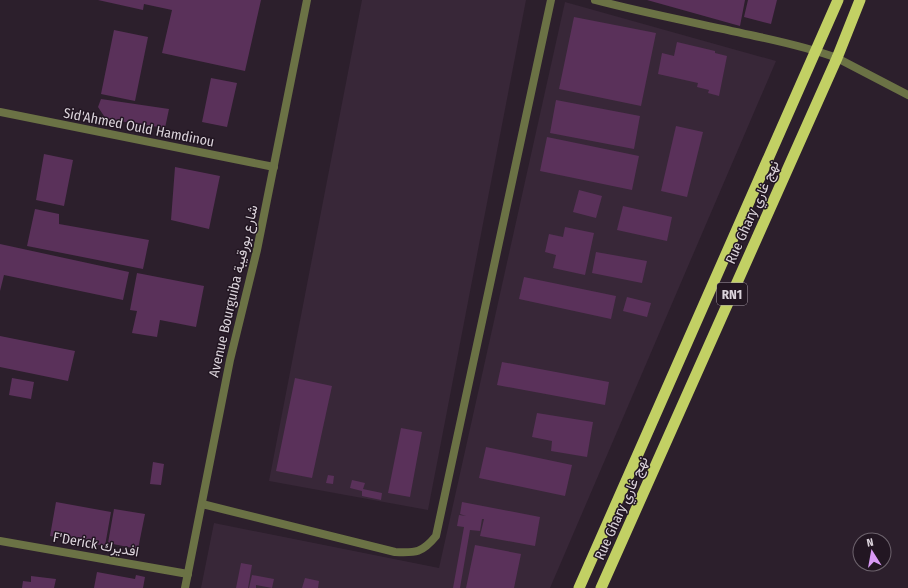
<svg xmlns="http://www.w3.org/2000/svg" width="908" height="588" font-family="'Fira Sans Condensed',Vazirmatn,sans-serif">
<rect width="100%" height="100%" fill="#2c1f2c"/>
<!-- built -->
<path fill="#382738" d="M362,0H526L428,510L269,481Z
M565,2L776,61L550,588H201L214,523L439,568Z"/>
<!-- building -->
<path fill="#5a315a" d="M98,0H261L245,71L162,53L172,10L144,4L143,10Z
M647,0H745L740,26Z
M748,0H777L771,24L744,17Z
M574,17L656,33L641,106L559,89Z
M114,30L148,37L135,101L101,94Z
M677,42L715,51V53L727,56L719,96L708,93L709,90L697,87L698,83L658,74L662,53L674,56Z
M211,78L237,83L227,127L202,122Z
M101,99L169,109L165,128L106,119L98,107Z
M556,100L640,116L634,149L550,133Z
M676,126L703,132L687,197L661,191Z
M547,137L639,156L632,190L540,171Z
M44,154L73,160L64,206L36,200Z
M175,167L220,176L209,229L171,220Z
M579,190L602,196L596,218L573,212Z
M623,206L672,217L667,241L617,230Z
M35,209L59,214V224L149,240L143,269L27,246Z
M565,227L594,233L585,275L553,268L556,255L545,252L549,234L563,237Z
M0,244L129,272L123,300L4,275L0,291Z
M596,252L647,261L642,283L592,273Z
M137,273L204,286L196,327L160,320L157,337L132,333L137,311L130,310Z
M524,277L616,296L611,319L519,299Z
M627,297L651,303L647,317L623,311Z
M0,336L75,351L68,381L0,367Z
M502,362L609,382L605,405L497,385Z
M12,378L34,382L31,399L9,395Z
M295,378L332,386L312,478L276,471Z
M537,413L593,422L587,457L551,451L552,441L532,437Z
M401,428L422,432L410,497L388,493Z
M486,447L572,465L565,496L479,478Z
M153,462L164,464L161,485L150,484Z
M328,475L334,476L333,484L326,483Z
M352,480L365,483L363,489L382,493L381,500L362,496V491L350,488Z
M56,502L111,512L105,546L50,536Z
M462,502L540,517L535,546L480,536L484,519H482L480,531L470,530L460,588H453L464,527L457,526L459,515L466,516L460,514Z
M114,509L145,514L138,549L108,543Z
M475,545L521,554L514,588H466Z
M241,563L252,565L248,588H236Z
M97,572L135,579L136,575L145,577L143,588H94Z
M252,575L274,579L272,588L256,585V588H249Z
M31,576L56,579L54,588H22L23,581L31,582Z
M305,578L319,581L318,588H302Z"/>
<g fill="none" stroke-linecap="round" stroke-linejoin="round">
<!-- service -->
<path stroke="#6b7245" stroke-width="8" d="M0,541L188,574"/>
<!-- minor -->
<path stroke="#6b7245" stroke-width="8" d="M595,0C648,14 702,24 755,36C783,42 810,48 837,58
M0,112L274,167
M202,504L395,552C416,553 422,553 436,536L551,0"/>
<!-- tertiary -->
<path stroke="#6b7245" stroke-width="8" d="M837,58L908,95
M185,588L230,360L257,250L307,0"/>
<!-- trunk -->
<path stroke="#c2d064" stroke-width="11" d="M579,588L838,0
M601,588L837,58L860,0"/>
</g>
<g text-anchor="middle" stroke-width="3" stroke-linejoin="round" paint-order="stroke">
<!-- shield labels -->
<rect fill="#221622" stroke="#a49aa4" stroke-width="1" x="717" y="283" width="30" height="22" rx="3"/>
<g font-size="13" font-weight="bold" fill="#dbd3db">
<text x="732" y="299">RN1</text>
</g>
<!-- street labels -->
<g font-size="14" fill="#dbd3db" stroke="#221622">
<text transform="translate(139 127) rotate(11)" y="5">Sid'Ahmed Ould Hamdinou</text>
<text transform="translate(752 212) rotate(-66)" y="5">Rue Ghary نهج غاري</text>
<text transform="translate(233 291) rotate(-77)" y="5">Avenue Bourguiba شارع بورقيبة</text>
<text transform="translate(621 508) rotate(-66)" y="5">Rue Ghary نهج غاري</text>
<text transform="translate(96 544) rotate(10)" y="5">F'Derick افديرك</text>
</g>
</g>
<!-- north arrow -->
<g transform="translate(872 552) rotate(349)"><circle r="19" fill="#221622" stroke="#6c626c"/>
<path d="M0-3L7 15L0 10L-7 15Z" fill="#da9af6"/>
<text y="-6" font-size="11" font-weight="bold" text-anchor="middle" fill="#dbd3db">N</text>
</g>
</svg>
